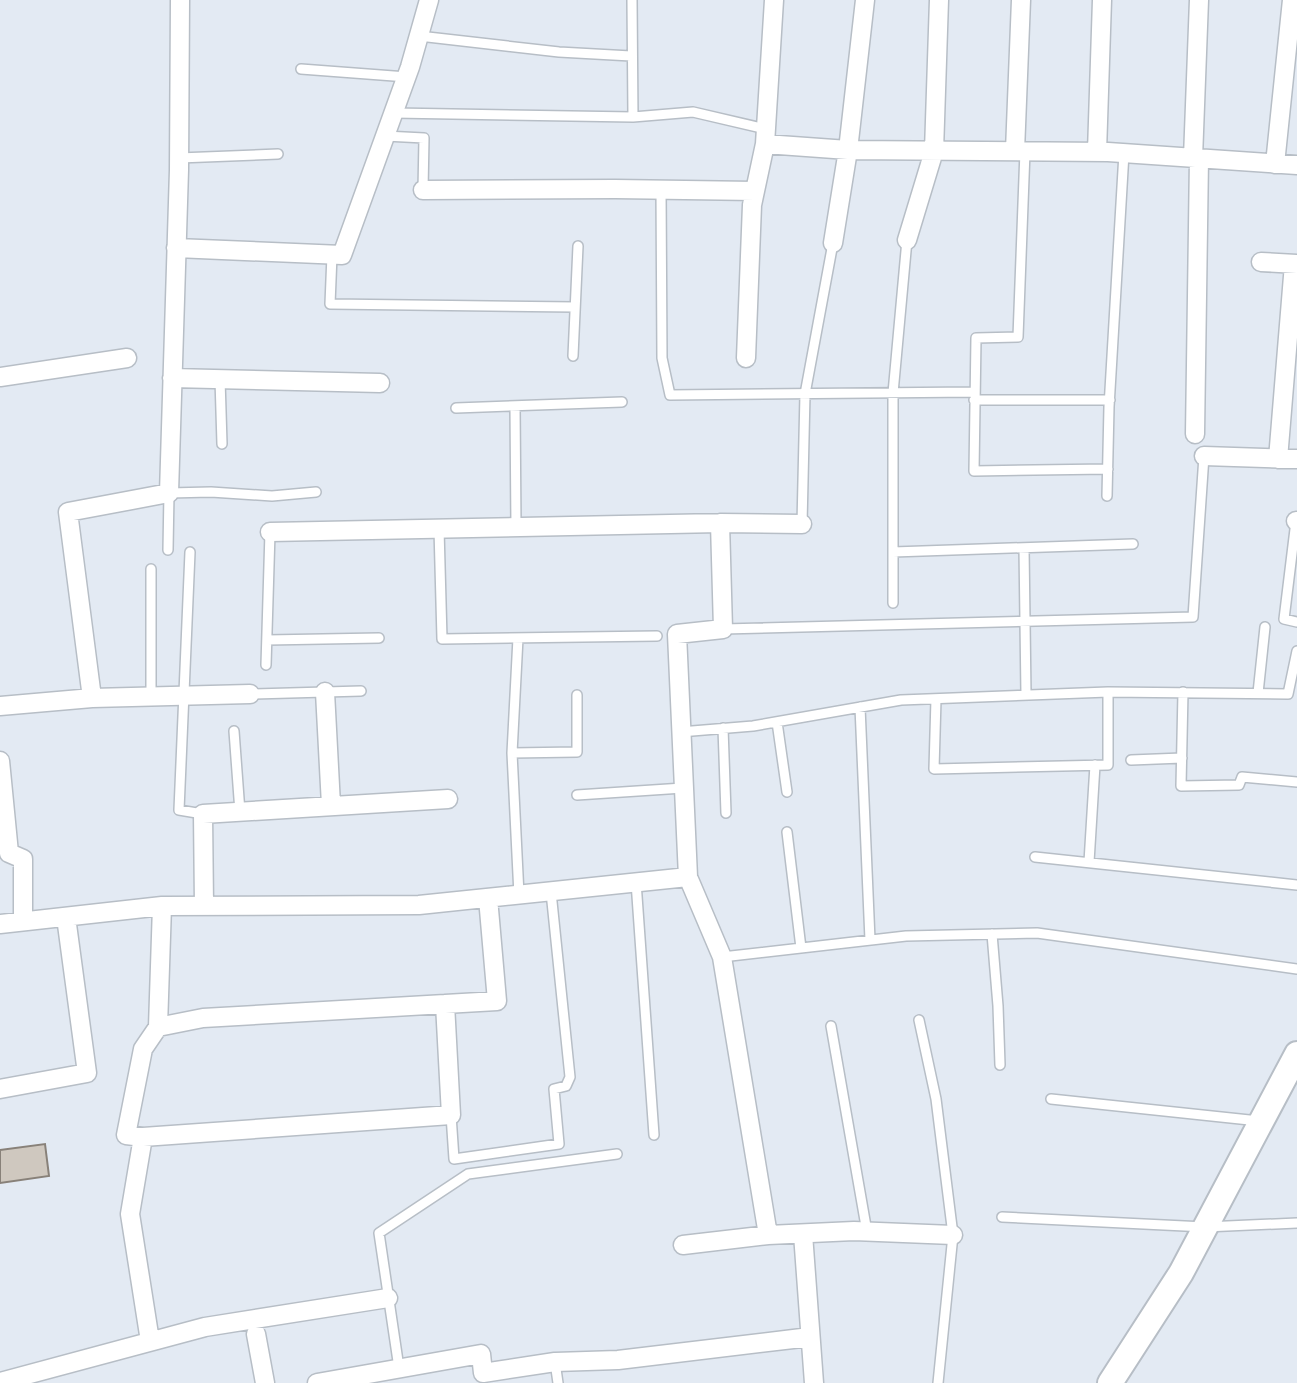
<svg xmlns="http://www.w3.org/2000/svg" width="1297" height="1383" font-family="'Source Sans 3',sans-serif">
<rect width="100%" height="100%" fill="#e3eaf3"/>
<!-- building -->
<path fill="#cfc8bf" stroke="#888179" stroke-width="2" d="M45,1144L49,1176L0,1183V1150Z"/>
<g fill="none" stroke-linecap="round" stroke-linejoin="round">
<!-- lane casing -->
<g stroke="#b7bec6" stroke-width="12">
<path id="lane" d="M632,0L633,117
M419,36L559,52L631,56
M301,69L407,77
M394,113L633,117L693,112L766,129
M385,136L424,138L423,190
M1025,151L1018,337L976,338L974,471L1108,469
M179,158L278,154
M661,189L662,358L670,395L974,392
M332,255L330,304L575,307
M573,356L578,246
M220,379L222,444
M974,400H1110
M515,406L516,527
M456,408L622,402
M1107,496L1109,407L1124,153
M1296,521L1284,619L1297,622
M802,524L805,394L833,243
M439,529L442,639L657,636
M1024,548L1026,695
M168,550L169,493L211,492L272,496L316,492
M190,552L179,810L203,814
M893,552L1133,544
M151,569V696
M893,603V393L907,240
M723,629L1193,617L1204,456
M518,638L512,753L519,895
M267,640L379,638
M266,665L270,532
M1183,692L1181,786L1239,785L1242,777L1297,782
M1258,693L1265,627
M250,694L361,691
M936,699L934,769L1108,765V692
M860,707L870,940
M777,722L787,792
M723,728L726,813
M234,731L240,812
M680,732L753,726L901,700L1108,692L1288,694L1297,651
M512,753L577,752V695
M1131,760L1182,758
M577,795L683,788
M787,832L801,948
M1035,857L1297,885
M1089,862L1095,765
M636,882L654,1135
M992,934L998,1006L1000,1065
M722,957L906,936L1037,933L1297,969
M919,1020L936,1099L953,1235L938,1383
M831,1026L867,1232
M1051,1099L1259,1121
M451,1115L454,1159L559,1144L554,1089L566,1086L570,1077L551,892
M1002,1217L1205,1227L1297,1223
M555,1362L558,1383
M399,1368L379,1233L468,1174L617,1154"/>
</g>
<!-- street casing -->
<g stroke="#b7bec6" stroke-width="21">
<path id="street" d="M765,144L848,150L1108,152L1297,165
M1015,151L1021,0
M1097,152L1102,0
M1193,158L1199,0
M1275,164L1292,0
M423,190L615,189L755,191
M907,240L934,151L939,0
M833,243L848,150L865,0
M176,248L342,255L410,67L429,0
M1261,262L1297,264
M746,358L752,205L765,144L774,0
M0,377L127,358
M172,378L380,383
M1195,434L1199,158
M1204,456L1297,459
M1278,459L1294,264
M1296,521H1297
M720,523L723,629L677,634L688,877L722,957L768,1235
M270,532L720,523L802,524
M325,692L331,805
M92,698L68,512L169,493L179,170L180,0
M0,706L92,698L250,694
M0,761L9,853L23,859V921
M204,906L203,814L448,799
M0,924L162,906L419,905L688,877
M445,1004L451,1115L143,1137L126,1135L143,1049L158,1027L203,1018L497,1001L488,898
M158,1027L162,906
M0,1089L87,1073L66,917
M143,1137L130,1214L150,1341
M803,1234L814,1383
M683,1245L768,1235L854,1231L953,1235
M256,1334L265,1383
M0,1382L205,1327L388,1298
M317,1383L481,1354L483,1373L555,1362L618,1360L810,1337"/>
</g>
<!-- secondary casing -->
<g stroke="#b7bec6" stroke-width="28">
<path id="secondary" d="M1110,1383L1181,1273L1297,1054"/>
</g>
<!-- lane -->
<use href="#lane" stroke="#fff" stroke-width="9"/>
<!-- street -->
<use href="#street" stroke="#fff" stroke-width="18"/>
<!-- secondary -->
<use href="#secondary" stroke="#fff" stroke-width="24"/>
</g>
</svg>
